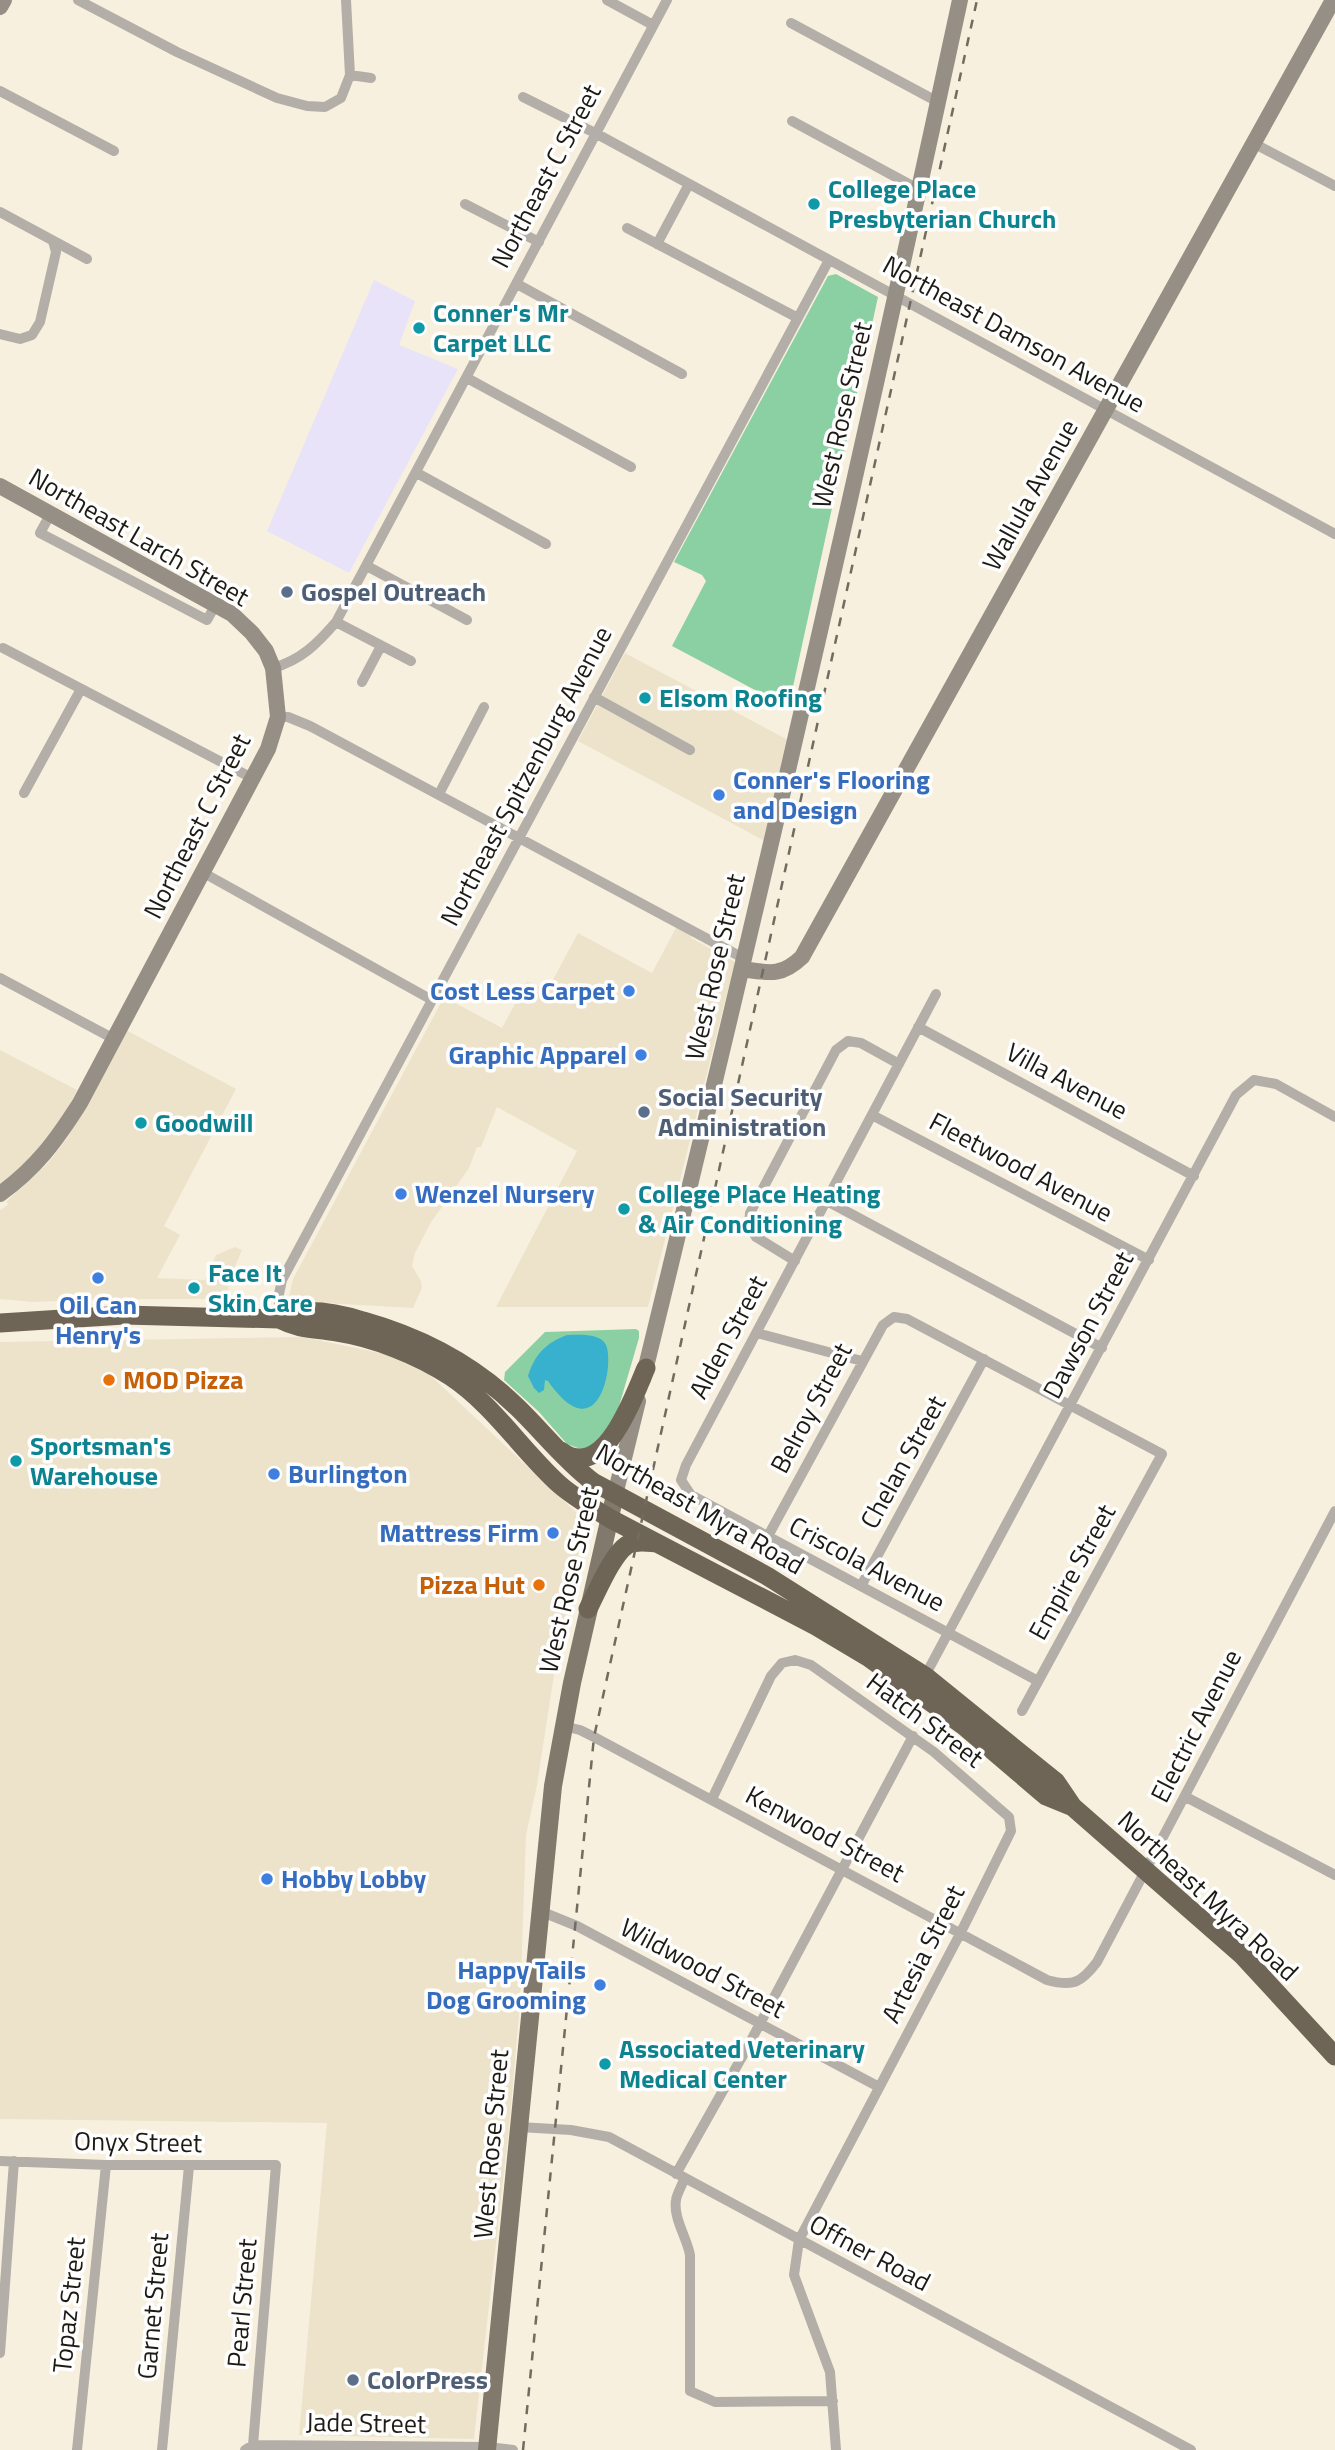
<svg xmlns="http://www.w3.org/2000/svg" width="1335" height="2450" font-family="'Titillium Web',sans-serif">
<rect width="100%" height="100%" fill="#f8f0de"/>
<!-- built -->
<path fill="#ede3ca" d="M625,653L788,740L765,841L578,741Z
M677,926L692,934L691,938L735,962L648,1307H496L577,1151L497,1107L481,1147H477L469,1168L430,1224L415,1253L412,1266L421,1281L422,1288L413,1308L288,1301L293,1279L444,997L502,1028L527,981L547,991L578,933L652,973Z
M126,1030L236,1089L164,1226L180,1235L157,1278L205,1280L216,1255L235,1247L242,1250L228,1283L229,1299H107L33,1302L0,1299V1210L9,1204L6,1202L48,1163L68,1137Z
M0,1050L77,1090L62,1118L45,1143L15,1174L0,1186Z
M303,1337L385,1354L430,1375L579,1515L584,1531L558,1649L537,1785L526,1835L520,2004L509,2128L474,2439L299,2435L327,2123L0,2119V1342Z"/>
<!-- industrial -->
<path fill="#e8e3f9" d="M374,280L415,301L399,345L458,369L349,573L267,531Z"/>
<!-- green -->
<path fill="#8bd0a2" d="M836,274L878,297L789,705L776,701L672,646L706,581L702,575L674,562L828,276Z
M636,1329L639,1331V1338L617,1413L609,1427L586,1451L567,1444L539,1412L504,1380L505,1372L545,1332Z"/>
<!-- water -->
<path fill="#37b1cd" d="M567,1335C578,1335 596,1333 604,1342C617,1354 601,1457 548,1381L545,1380L544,1390L539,1393L534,1388L528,1376C535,1354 546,1343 567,1335Z"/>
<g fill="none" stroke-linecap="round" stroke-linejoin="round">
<!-- street -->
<path stroke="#b3afa8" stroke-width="10" d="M78,0L177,52L277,98L307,106L325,107L341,98L350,75L346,0
M607,0L653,25
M791,23L938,102
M350,75L371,78
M0,91L114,151
M523,97L597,134L1335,534
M792,121L918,189
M1253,143L1335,186
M465,204L539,242
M0,212L87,259
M627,228L798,318
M657,244L689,184
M517,284L682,374
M0,334L20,339L32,335L40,322L56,252L53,241
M467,378L631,467
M417,473L546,544
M51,513L40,533L207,620L216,604
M367,566L467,620
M336,622L411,661
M3,648L252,778
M273,668C301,660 317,644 336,622L667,0
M362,682L381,646
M594,697L690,750
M278,717H288L310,726L745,959
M24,793L81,689
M439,794L484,707
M202,872L432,1000
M0,978L114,1039
M936,994L686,1465L681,1480L691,1495L1038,1681
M918,1027L1194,1176
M872,1115L1149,1260
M827,1201L1102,1348
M795,1261L756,1237L749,1226L750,1213L836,1050L848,1041L861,1043L899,1064
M279,1319V1294L282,1280L829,260
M757,1333L862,1361
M768,1536L883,1325L894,1317L907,1319L1162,1454L1022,1711
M861,1586L984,1359
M925,1676L1236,1095L1254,1080L1276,1084L1335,1117
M563,1726L580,1730L594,1737L1047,1980C1073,1987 1081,1983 1097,1962L1335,1511
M1186,1797L1335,1875
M712,1799L771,1676L782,1663L795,1660L811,1665L934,1752L1009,1817L1011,1831L961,1932L799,2240L794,2275L830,2372L836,2450
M540,1911L577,1926L879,2087
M519,2127L571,2130L609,2137L1191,2450
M0,2161L106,2165H276L253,2445
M676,2174L747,2048L913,1736
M684,2179C682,2186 677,2193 676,2200C673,2218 687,2238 690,2255V2391L715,2402L833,2401
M0,2353L14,2161
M77,2450L106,2165
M162,2450L189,2166
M245,2450L253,2445L488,2447L513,2450"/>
<!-- secondary -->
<path stroke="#958f85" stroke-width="16" d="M0,7L4,0
M0,486L232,614L252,633L266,651L273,668L278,717L268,749L80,1103C56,1141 36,1168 0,1194
M742,969C769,973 781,977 802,957L1333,0
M643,1379C755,921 861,461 960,0
M615,1495L638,1401"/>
<!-- primary -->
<path stroke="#80796c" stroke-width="18" d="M487,2450L553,1786L572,1683L615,1495"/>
<!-- highway -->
<path stroke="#6e6556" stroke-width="19" d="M279,1319C285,1317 293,1312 299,1312C320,1310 344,1315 363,1321C420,1337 474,1365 517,1407C543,1432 564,1460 593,1482L767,1576L925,1676L1056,1782L1073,1807L1242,1955L1335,2056
M0,1323L124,1315L279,1319C301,1330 313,1328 336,1332C375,1338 417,1355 450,1376C494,1405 522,1451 560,1485C575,1498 593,1508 609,1518L816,1626L868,1657L964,1726L1046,1796L1073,1807
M561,1451C604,1483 633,1398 646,1368
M588,1609C597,1592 612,1555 627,1545C636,1540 646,1542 656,1543"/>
<!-- rail -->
<path stroke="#706c61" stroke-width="2.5" stroke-dasharray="9 9" stroke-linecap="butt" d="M523,2450L594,1737L977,0"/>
</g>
<!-- markers -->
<g fill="#0f9aa8" stroke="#fefefe" stroke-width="2.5">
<circle cx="814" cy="204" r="7"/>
<circle cx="419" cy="328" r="7"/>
<circle cx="645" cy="698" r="7"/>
<circle cx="141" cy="1123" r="7"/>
<circle cx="624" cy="1209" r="7"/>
<circle cx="194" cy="1288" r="7"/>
<circle cx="16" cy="1461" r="7"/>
<circle cx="605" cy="2064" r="7"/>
</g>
<g fill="#5c6f8a" stroke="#fefefe" stroke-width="2.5">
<circle cx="287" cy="592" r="7"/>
<circle cx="644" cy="1112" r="7"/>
<circle cx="353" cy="2380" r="7"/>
</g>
<g fill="#3f7fe0" stroke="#fefefe" stroke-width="2.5">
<circle cx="719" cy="795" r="7"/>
<circle cx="629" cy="991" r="7"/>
<circle cx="641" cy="1055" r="7"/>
<circle cx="401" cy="1194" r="7"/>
<circle cx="98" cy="1278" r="7"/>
<circle cx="274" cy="1474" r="7"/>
<circle cx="553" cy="1533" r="7"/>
<circle cx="267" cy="1879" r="7"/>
<circle cx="600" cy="1985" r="7"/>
</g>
<g fill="#e8710a" stroke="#fefefe" stroke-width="2.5">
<circle cx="109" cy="1380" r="7"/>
<circle cx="539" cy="1585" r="7"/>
</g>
<g text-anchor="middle" stroke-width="7" stroke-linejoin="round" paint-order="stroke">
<!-- street labels -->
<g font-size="26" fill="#1c1a13" stroke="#fefefe">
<text transform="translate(546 176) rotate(-62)" y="9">Northeast C Street</text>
<text transform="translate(1014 334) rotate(29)" y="9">Northeast Damson Avenue</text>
<text transform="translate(842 415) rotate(-77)" y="9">West Rose Street</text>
<text transform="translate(1030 495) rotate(-61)" y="9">Wallula Avenue</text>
<text transform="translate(139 537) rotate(30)" y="9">Northeast Larch Street</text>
<text transform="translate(526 776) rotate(-62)" y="9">Northeast Spitzenburg Avenue</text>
<text transform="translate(197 826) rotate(-63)" y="9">Northeast C Street</text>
<text transform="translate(715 967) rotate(-77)" y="9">West Rose Street</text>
<text transform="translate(1067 1081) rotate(28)" y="9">Villa Avenue</text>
<text transform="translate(1021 1167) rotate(28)" y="9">Fleetwood Avenue</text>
<text transform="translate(1088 1325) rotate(-62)" y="9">Dawson Street</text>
<text transform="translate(728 1337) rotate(-62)" y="9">Alden Street</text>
<text transform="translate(811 1408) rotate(-62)" y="9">Belroy Street</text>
<text transform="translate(903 1462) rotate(-61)" y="9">Chelan Street</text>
<text transform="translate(700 1509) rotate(30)" y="9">Northeast Myra Road</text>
<text transform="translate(867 1564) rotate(28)" y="9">Criscola Avenue</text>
<text transform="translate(1072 1572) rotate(-61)" y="9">Empire Street</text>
<text transform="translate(569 1580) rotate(-77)" y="9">West Rose Street</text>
<text transform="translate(925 1720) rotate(37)" y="9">Hatch Street</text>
<text transform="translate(1196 1726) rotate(-63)" y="9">Electric Avenue</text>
<text transform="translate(825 1834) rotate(28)" y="9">Kenwood Street</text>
<text transform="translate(1208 1896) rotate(43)" y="9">Northeast Myra Road</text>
<text transform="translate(923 1954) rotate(-63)" y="9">Artesia Street</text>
<text transform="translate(703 1968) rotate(28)" y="9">Wildwood Street</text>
<text transform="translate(138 2142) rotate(1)" y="9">Onyx Street</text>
<text transform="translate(491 2144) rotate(-85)" y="9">West Rose Street</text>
<text transform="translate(870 2253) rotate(28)" y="9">Offner Road</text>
<text transform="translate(242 2303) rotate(-85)" y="9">Pearl Street</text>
<text transform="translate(69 2305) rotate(-84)" y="9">Topaz Street</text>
<text transform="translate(153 2306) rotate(-85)" y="9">Garnet Street</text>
<text transform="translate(366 2423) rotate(1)" y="9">Jade Street</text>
</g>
<!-- culture labels -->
<g font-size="26" font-weight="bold" fill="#0d838f" stroke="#fefefe" text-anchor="start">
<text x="828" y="198">College Place<tspan x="828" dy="30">Presbyterian Church</tspan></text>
<text x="433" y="322">Conner's Mr<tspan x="433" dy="30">Carpet LLC</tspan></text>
<text x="659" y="707">Elsom Roofing</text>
<text x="155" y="1132">Goodwill</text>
<text x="638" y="1203">College Place Heating<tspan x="638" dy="30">&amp; Air Conditioning</tspan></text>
<text x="208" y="1282">Face It<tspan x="208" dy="30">Skin Care</tspan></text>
<text x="30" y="1455">Sportsman's<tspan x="30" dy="30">Warehouse</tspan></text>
<text x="619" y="2058">Associated Veterinary<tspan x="619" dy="30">Medical Center</tspan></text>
</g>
<!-- service labels -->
<g font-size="26" font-weight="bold" fill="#4e5e75" stroke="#fefefe" text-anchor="start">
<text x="301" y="601">Gospel Outreach</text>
<text x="658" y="1106">Social Security<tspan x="658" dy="30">Administration</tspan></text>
<text x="367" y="2389">ColorPress</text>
</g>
<!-- shop labels -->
<g font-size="26" font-weight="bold" fill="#366cbe" stroke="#fefefe" text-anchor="start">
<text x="733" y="789">Conner's Flooring<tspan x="733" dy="30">and Design</tspan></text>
<text x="615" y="1000" text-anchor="end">Cost Less Carpet</text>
<text x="627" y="1064" text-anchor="end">Graphic Apparel</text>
<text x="415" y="1203">Wenzel Nursery</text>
<text x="98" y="1314" text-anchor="middle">Oil Can<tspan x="98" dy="30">Henry's</tspan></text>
<text x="288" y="1483">Burlington</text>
<text x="539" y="1542" text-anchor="end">Mattress Firm</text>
<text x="281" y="1888">Hobby Lobby</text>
<text x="586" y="1979" text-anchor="end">Happy Tails<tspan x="586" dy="30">Dog Grooming</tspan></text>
</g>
<!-- food labels -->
<g font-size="26" font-weight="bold" fill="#c56008" stroke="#fefefe" text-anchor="start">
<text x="123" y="1389">MOD Pizza</text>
<text x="525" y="1594" text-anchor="end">Pizza Hut</text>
</g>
</g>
</svg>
